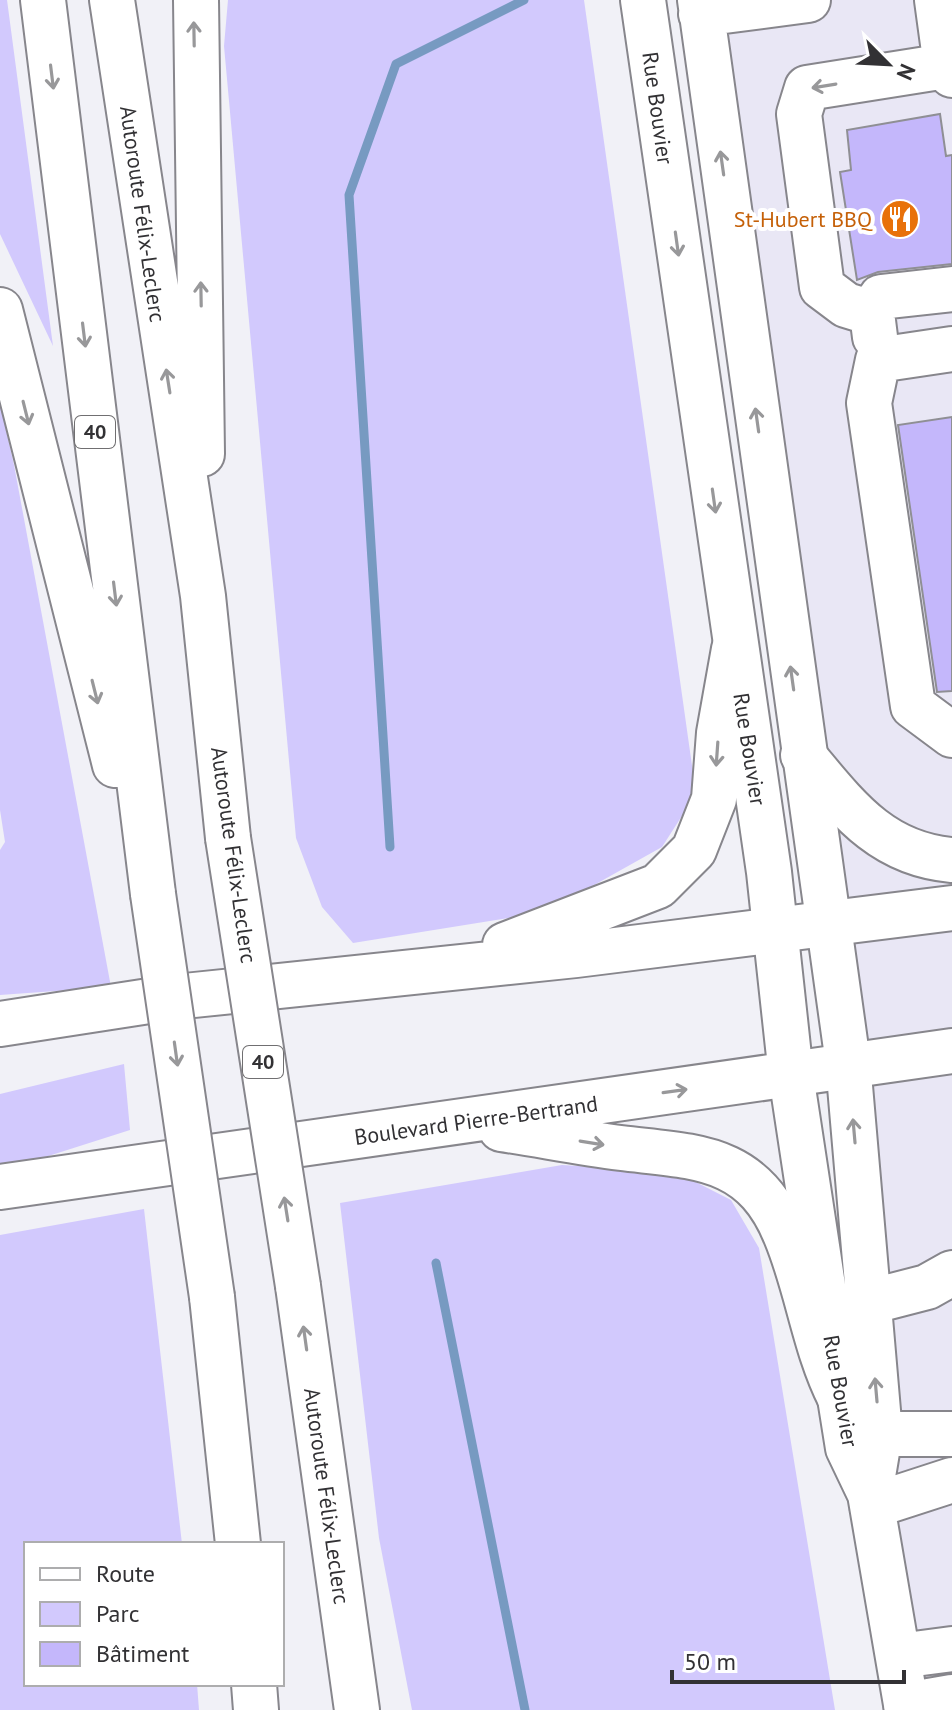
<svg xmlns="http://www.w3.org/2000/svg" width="952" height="1710" font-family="'PT Sans',sans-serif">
<rect width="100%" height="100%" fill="#f1f1f7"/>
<!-- built -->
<path fill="#e9e7f5" d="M703,0H952V1710H905L848,1063Z"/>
<!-- green -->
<path fill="#d2c9fd" d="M0,0H7L53,346L0,234Z
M228,0H584L696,794L662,847L546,912L353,943L322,907L296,838L224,46Z
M0,403L14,465L111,987L0,995V850L5,842L0,810Z
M124,1064L130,1130L39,1159L0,1165V1094Z
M562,1165L676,1172L731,1200L759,1248L835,1710H412L379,1538L340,1203Z
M144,1209L182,1544H26V1684H197L199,1710H0V1235Z"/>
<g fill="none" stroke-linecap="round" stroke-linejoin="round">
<!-- stream -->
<path stroke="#779ac1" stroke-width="9" d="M390,847L349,195L396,64L524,0
M436,1263L525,1710"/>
</g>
<!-- building -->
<path fill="#c4b7fb" stroke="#8f8f94" stroke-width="2" d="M940,114L946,156L952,155V264L878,272L857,280L840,172L851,170L847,130Z
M952,417V691L937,692L898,425Z"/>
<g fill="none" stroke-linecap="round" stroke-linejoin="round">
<!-- minor casing -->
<g stroke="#87868c" stroke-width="48">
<path id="minor" d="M643,0L769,872L791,1075L840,1398L848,1448L870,1494L907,1710
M700,0L848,1063L880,1434L870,1494
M937,0L946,66H952
M701,14L808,0
M872,313L846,305L822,287L799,114L807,88L946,66L952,75
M875,337L872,313L881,297L952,289
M952,349L878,360L869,403L913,706L952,735
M869,1302L927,1287L952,1273
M880,1434H952
M872,1506L952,1480
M899,1656L952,1649
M906,1705L952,1697"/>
</g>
<!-- major casing -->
<g stroke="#87868c" stroke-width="48">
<path id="major" d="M803,755C846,806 880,854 952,860
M505,945L658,886L694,850L714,799L719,733L734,649
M0,1024L175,997L576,955L952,908
M501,1129C541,1135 581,1143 621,1148C695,1157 753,1154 786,1236C808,1289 814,1347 840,1398
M0,1187L952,1051"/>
</g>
<!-- highway casing -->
<g stroke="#87868c" stroke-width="48">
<path id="highway" d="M43,0L153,894
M112,0L203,596L228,838
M196,0L202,454
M0,310L115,765
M298,1286L357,1710
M212,1297L238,1544
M254,1684L256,1710"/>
</g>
<!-- minor -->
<use href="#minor" stroke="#fff" stroke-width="44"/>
<!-- major -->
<use href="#major" stroke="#fff" stroke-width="44"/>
<!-- highway -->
<use href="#highway" stroke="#fff" stroke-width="44"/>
<!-- highway-bridge casing -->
<g stroke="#87868c" stroke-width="48" stroke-linecap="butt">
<path id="highway-bridge" d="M228,838L298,1286
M153,894L212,1297"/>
</g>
<!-- highway-bridge -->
<use href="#highway-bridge" stroke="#fff" stroke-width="44"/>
</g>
<!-- one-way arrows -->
<defs><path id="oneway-shaft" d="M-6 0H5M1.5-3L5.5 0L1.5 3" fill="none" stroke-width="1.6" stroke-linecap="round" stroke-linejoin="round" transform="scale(2)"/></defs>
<g stroke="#98989a">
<use href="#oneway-shaft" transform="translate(194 34) rotate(-91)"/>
<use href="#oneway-shaft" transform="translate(52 77) rotate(83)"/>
<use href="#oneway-shaft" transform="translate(824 86) rotate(171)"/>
<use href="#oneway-shaft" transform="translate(722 163) rotate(-98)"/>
<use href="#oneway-shaft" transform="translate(677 244) rotate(82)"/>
<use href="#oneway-shaft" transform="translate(201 294) rotate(-91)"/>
<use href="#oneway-shaft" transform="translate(84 335) rotate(83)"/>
<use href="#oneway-shaft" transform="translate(168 381) rotate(-99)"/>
<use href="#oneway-shaft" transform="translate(26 413) rotate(76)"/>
<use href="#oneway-shaft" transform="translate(757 420) rotate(-98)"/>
<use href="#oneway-shaft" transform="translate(714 501) rotate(82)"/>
<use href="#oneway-shaft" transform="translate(115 594) rotate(83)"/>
<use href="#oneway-shaft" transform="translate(792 678) rotate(-98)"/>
<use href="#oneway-shaft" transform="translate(95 692) rotate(76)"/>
<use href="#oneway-shaft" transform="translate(717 754) rotate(94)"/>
<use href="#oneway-shaft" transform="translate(176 1054) rotate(82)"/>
<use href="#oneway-shaft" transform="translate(675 1091) rotate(-8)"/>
<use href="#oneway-shaft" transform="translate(854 1131) rotate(-95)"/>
<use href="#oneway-shaft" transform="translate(592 1143) rotate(9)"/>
<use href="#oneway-shaft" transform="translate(286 1209) rotate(-99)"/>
<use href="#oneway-shaft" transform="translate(305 1338) rotate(-98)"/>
<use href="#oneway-shaft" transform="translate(876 1390) rotate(-95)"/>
</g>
<!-- icons -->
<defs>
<g id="restaurant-disc" transform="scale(2)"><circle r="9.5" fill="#e8710a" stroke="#fff"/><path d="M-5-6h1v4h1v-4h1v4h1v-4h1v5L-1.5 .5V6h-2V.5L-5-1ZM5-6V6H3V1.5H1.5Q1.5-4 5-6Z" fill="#fff"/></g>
</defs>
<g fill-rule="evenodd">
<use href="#restaurant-disc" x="900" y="219"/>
</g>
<g text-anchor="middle" stroke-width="8" stroke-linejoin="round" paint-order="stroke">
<!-- shield labels -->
<g fill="#fff" stroke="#706f71" stroke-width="2">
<rect x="75" y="416" width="40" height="32" rx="6"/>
<rect x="243" y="1046" width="40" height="32" rx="6"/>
</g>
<g font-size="20" font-weight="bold" fill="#323134">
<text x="95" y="439">40</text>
<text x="263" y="1069">40</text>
</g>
<!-- street labels -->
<g font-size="22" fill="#323134" stroke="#fff">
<text transform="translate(658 108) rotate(82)" y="8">Rue Bouvier</text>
<text transform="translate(143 214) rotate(82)" y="8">Autoroute Félix-Leclerc</text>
<text transform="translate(750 749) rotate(81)" y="8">Rue Bouvier</text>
<text transform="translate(234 855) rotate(82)" y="8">Autoroute Félix-Leclerc</text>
<text transform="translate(476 1120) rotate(-8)" y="8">Boulevard Pierre-Bertrand</text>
<text transform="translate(841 1391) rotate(80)" y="8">Rue Bouvier</text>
<text transform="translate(327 1496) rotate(82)" y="8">Autoroute Félix-Leclerc</text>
</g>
<!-- food labels -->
<g font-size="22" fill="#c56008" stroke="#fff" text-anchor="end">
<text x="872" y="227">St-Hubert BBQ</text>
</g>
</g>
<!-- legend -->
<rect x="24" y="1542" width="260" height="144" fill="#ffffff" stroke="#adadae" stroke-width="2"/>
<rect x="40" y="1568" width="40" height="12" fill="#ffffff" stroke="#adadae" stroke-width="2"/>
<text x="96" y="1582" font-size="24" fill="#323134">Route</text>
<rect x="40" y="1602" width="40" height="24" fill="#d2c9fd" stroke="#adadae" stroke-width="2"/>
<text x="96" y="1622" font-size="24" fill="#323134">Parc</text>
<rect x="40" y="1642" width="40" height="24" fill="#c4b7fb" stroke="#adadae" stroke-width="2"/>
<text x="96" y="1662" font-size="24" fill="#323134">Bâtiment</text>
<!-- north arrow -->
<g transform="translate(888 64) rotate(114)" stroke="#ffffff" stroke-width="6" paint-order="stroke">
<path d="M0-6L14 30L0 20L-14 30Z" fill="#323134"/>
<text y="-12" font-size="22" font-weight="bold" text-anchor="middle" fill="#323134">N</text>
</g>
<!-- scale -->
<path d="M672 1670v12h232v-12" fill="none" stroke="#323134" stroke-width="4"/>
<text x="684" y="1670" font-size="24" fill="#323134" stroke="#ffffff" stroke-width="6" paint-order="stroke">50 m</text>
</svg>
